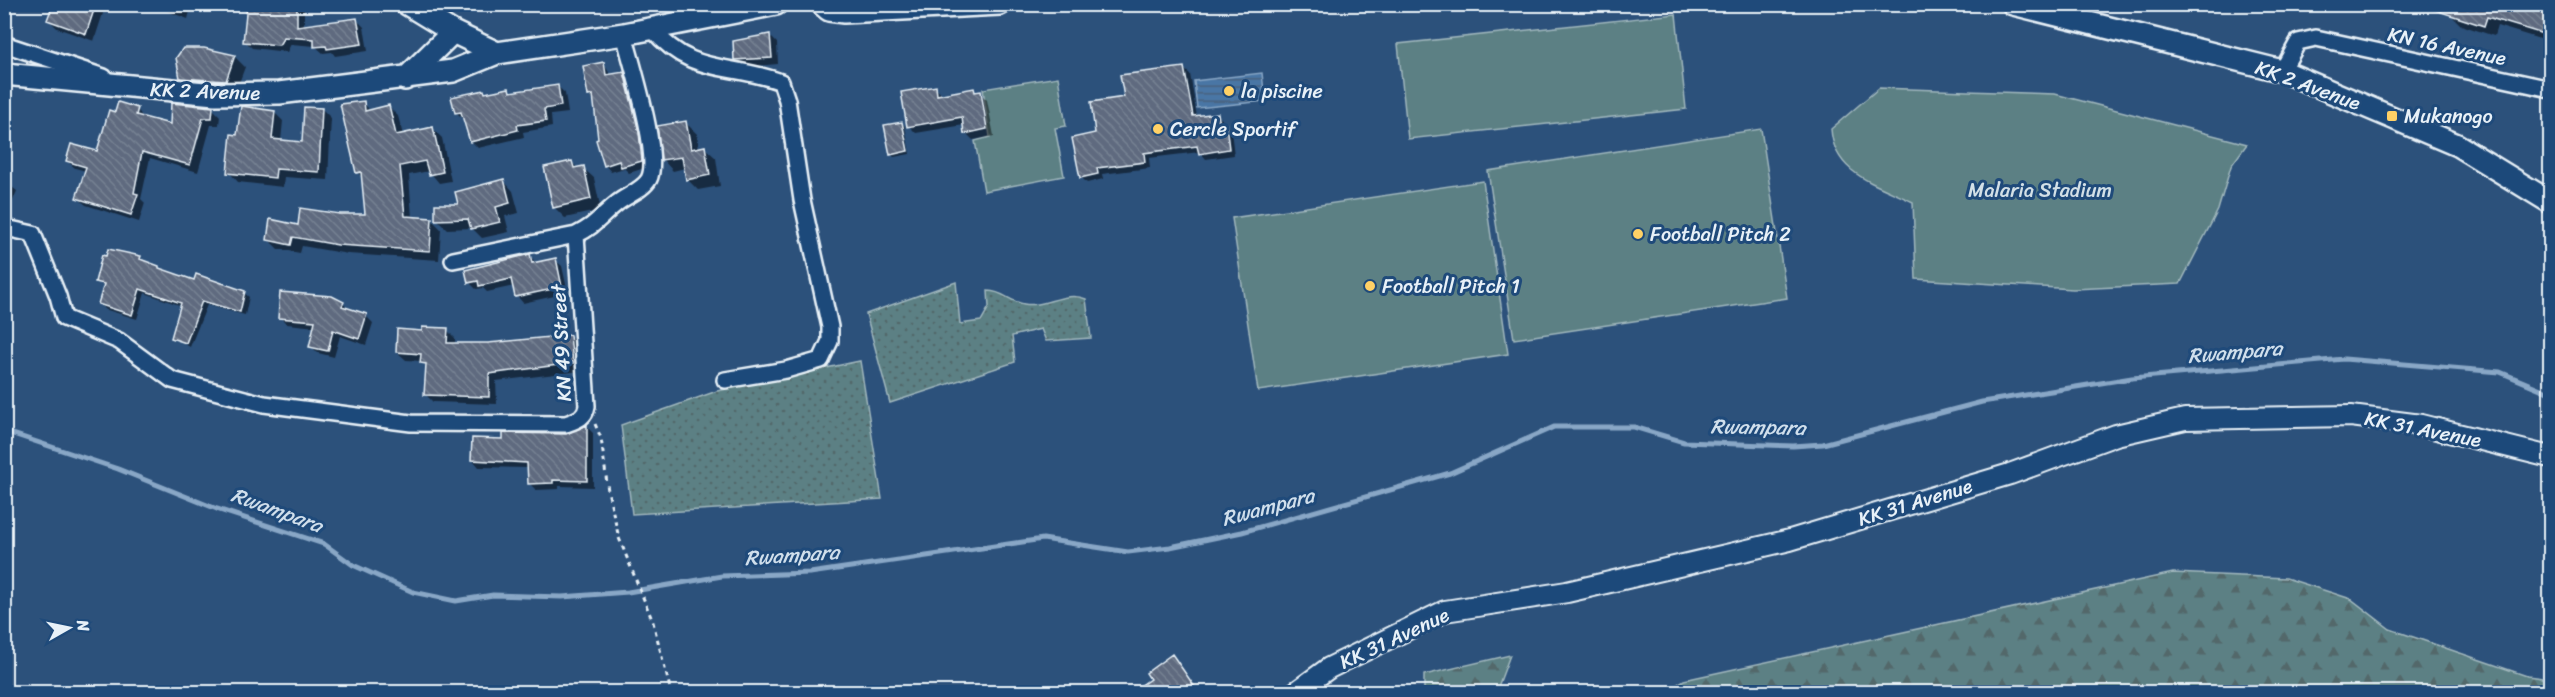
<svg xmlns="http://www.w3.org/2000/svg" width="2555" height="697" font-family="Sriracha,sans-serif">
<defs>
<pattern id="grass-dots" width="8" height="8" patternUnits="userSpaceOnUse" patternTransform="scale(1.5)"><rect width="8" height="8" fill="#5b8084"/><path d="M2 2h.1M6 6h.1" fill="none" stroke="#52676a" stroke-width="1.8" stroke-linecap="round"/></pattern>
<pattern id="forest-firs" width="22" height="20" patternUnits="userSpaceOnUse" patternTransform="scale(1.5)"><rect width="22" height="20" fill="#5b8084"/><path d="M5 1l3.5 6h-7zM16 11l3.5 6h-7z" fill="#52676a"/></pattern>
<pattern id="water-rules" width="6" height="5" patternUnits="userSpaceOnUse" patternTransform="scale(1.5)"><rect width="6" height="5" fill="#4a76a5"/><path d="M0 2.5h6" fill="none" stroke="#48617c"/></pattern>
<pattern id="building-back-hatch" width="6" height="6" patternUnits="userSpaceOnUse" patternTransform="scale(1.5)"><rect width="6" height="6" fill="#5f6b7f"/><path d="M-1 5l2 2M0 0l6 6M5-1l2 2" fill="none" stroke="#768192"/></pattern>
</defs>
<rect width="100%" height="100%" fill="#2c517b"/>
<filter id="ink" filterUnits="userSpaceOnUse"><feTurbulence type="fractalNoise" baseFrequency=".0167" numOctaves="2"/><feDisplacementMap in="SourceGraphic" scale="12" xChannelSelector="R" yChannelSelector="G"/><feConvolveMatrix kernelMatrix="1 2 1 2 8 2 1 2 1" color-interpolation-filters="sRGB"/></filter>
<g filter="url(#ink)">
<!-- grass -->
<path fill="url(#grass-dots)" stroke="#a2b8be" stroke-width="1.5" d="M956,282L960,324L981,321L989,307L988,291C1003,291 1010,302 1024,304C1045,308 1065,290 1086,299L1091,338L1046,341L1041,329L1012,336L1015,362L890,403L866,314Z
M860,361L882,499L632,514L621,425L717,391Z"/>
<!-- forest -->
<path fill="url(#forest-firs)" stroke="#a2b8be" stroke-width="1.5" d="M2173,573L2286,578L2351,599L2390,629L2527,676L2550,679V692H1665L1684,680Z
M1510,655L1496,692H1424V675Z"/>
<!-- park -->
<path fill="#5b8084" stroke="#a2b8be" stroke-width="1.5" d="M1676,14L1686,109L1408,139L1398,44Z
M1058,77L1066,126L1055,128L1064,176L984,191L975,141L990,137L983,89Z
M1879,88L2055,94L2247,144L2231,166L2218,210L2180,284L2073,289L1916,279L1913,202C1877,184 1834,175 1831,129Z
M1761,129L1787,298L1514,339L1488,171Z
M1483,181L1508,354L1258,391L1232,218Z"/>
<!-- water -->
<path fill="url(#water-rules)" stroke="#89a7c6" stroke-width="1.5" d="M1262,73L1265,101L1197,108L1194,81Z"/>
<!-- shadow -->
<path fill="#0007" d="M54,4H106L94,41L57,28L49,20Z
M148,4H192L188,19Z
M248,4H300L304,8V27L357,20L364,27L368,51L335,56L332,52L323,53L315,46L291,44L287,52L252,48L245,41Z
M2549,4L2550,42L2497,26L2494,36L2461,25L2450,14Z
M770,36L777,43L778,64L743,67L736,60Z
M234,56L245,67L236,91L192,88L181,77Z
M604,64L611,76L624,73L630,80L645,140L648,167L629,173L624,168L611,172L605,165L595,101L589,95Z
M1184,69L1190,74L1197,117L1218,115L1231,131L1234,155L1206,159L1200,152L1149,158L1150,168L1102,174L1103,179L1087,183L1081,177L1097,134L1126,99Z
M557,86L565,93L568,113L551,115L552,127L523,132L524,137L478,148L471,141L464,120L456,112L484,92L487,95L508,90L512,93Z
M935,87L942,95L973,90L980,93L987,100L994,136L973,140L966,133L964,125L916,133L909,126Z
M363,103L371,111L389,107L398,116L403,135L433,129L442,138L451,181L439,183L429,171L409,175L412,218L431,219L441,229L439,260L348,254L302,246L300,253L278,249L268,239L299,227L340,215H366L363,178L357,172Z
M212,108L220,116L219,125H211L198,172L150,158L141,199L145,203L139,222L86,205L78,198L86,171L75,168L67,161L98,153L116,114L137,109L144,119L171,126Z
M322,109L331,118L328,180L284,177L283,187L238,182L229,172L238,137L274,112L283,121L281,141L304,144Z
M686,123L697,134L699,149L705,148L716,158L720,186L698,190L687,179L685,168L673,171L663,160L659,128Z
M902,123L905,126L910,154L894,157L891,154Z
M572,162L578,169L583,168L594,178L601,210L565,218L554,207Z
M4,181L17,191L11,205L4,202Z
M504,181L513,191L519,213L505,216L509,232L482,238L472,228L447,229L437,219Z
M530,256L536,263L555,260L562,266L568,293L523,303L517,296L514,286L487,292L483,288L476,289L469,282Z
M140,258L163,271L244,293L249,297L245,315L207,305L190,347L173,337L182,306L145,293L137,319L104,309L100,304L105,287L97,281Z
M343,303L349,310L366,316L373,323L366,345L340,336L334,357L318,353L311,346L316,327L287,324L280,317Z
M447,330L455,338V345L569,336L578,344L581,371L496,381L497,404L433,402L425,394L427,368L422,361L406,360L397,352L398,331Z
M587,427L593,433V487L559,486V489L536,490L529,483V468L479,467L473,460L504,440L567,435Z
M1172,656L1200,692H1131L1152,679Z"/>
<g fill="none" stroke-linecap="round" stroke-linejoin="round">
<!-- stream -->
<path stroke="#89a7c6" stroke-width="5" d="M4,431L118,469L217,509L324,544L353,565L413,592L456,601L493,595L562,597L628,592L722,576L810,573L1043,539L1128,552L1170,547L1242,532L1450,473L1554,427H1634L1684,442L1793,446L1823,444L1982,402L2132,378L2344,359L2500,372L2550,393"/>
</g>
<!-- building -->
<path fill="url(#building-back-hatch)" stroke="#e8f1f8" stroke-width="1.5" d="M53,4H96L86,34L47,20Z
M247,4H297V26L357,18L362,44L327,49L326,46L314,47V39L284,37L279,45L243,42Z
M2426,4H2550V36L2487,17L2484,26L2426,7Z
M770,34L772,58L734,60L733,41Z
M183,48H204L235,55L226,81L180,78L176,58Z
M604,62L606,75L624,72L639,132L642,161L621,167L619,161L604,166L596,140L598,139L593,95L588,96L583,66Z
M1184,67L1193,116L1218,113L1220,125L1226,124L1229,149L1199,154L1197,146L1144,153L1145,162L1097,168L1098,174L1080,178L1072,138L1095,133L1091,102L1124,97L1120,75Z
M558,85L561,106L544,109L546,121L517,125L518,130L470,142L461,112L455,113L451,97L484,90L485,93L509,88L510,92Z
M936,86L937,95L974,88L975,92L981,91L987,129L964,134L962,117L907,127L901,92Z
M364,101L365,111L389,105L396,135L433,127L443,172L429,175L425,161L400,166L405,216L432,218L430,251L338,245L293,237L291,245L267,240L270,219L298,225L300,208L340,214H365L361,172L356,173L340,104Z
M118,102L138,108L136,115L170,124L171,103L213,107L212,118H203L190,165L142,152L134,193L138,194L131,215L76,198L86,167L66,161L71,144L97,151L109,110L115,112Z
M241,106L275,111L272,139L302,142L304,107L322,108L319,172L276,169L275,178L227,173L231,134L237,135Z
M686,121L691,149L705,146L710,175L686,180L682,157L661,160L657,126Z
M902,122L908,151L890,155L884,125Z
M572,161L574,168L584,166L591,199L553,208L544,167Z
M504,179L510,203L496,207L500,222L471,229L468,219L435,220V204H458L455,192Z
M108,249L141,256L140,259L159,266V268L194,280L196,274L245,291L240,312L202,301L186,343L171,338L181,303L140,289L132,315L98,304L104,284L95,282L102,255L106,256Z
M530,254L532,263L556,258L562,287L515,297L511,279L479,286L478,281L468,283L465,270Z
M280,292L332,296L344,302L342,306L367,314L359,339L333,330L328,351L309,347L315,321L278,318Z
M422,327L448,328L447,343H488L570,335L573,363L489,374V397L424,395L426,364L420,363L421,354L396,352L397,329L422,331Z
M587,425V481L553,480V483L528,484L527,463L471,460L472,438L503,439V433L566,434Z
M1172,654L1199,693H1130L1150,679L1146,673Z"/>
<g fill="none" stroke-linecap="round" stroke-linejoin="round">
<!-- minor casing -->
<g stroke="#e8f1f8" stroke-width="20">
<path id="minor" d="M652,29C693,77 728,62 781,82L787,100L802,200L830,327V341L821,360L786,370L725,380
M4,44L104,77
M2282,71L2298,42L2316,38L2550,89
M6,228L33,234L58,296L64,318L119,341L172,380L264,404L411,423L566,424C577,420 585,418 587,406L576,235C595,226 600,217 616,204C625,196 643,190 649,179C661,156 631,62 624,34
M453,260L576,235"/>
</g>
<!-- tertiary casing -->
<g stroke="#e8f1f8" stroke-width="24">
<path id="tertiary" d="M1296,692L1329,668L1445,611L1567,592L1790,540L2010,474L2116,435L2185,419L2351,416L2421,425L2550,457"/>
</g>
<!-- secondary casing -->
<g stroke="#e8f1f8" stroke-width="26">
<path id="secondary" d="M407,4L453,32L497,53L624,34L776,4
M822,4L829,10L844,12L1000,4
M2013,4L2282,71L2457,145L2550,202
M4,74L215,94L279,93L453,71L497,53
M405,79L453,32"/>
</g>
<!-- path -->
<path stroke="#e8f1f8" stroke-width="3" stroke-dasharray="4.5 4.5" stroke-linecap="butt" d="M595,424L601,438L608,491L619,538L653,622L671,692"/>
<!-- minor -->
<use href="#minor" stroke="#1f4a7a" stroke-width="15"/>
<!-- tertiary -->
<use href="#tertiary" stroke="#1f4a7a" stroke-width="20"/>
<!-- secondary -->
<use href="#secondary" stroke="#1f4a7a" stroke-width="21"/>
</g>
</g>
<!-- markers -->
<g fill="#ffd166" stroke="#1f4a7a" stroke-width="2">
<circle cx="1229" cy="91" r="6"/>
<rect x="2386" y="110" width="12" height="12" rx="3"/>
<circle cx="1158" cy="129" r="6"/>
<circle cx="1638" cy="234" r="6"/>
<circle cx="1370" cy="286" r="6"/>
</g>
<g text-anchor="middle" stroke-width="6" stroke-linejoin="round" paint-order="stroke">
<!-- street labels -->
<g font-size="20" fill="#e8f1f8" stroke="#1f4a7a">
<text transform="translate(2447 46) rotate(12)" y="7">KN 16 Avenue</text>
<text transform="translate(2308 85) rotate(20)" y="7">KK 2 Avenue</text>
<text transform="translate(205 91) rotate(2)" y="7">KK 2 Avenue</text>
<text transform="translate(561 343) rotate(-93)" y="7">KN 49 Street</text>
<text transform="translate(2423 429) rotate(11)" y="7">KK 31 Avenue</text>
<text transform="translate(1915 502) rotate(-17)" y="7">KK 31 Avenue</text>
<text transform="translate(1394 638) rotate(-25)" y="7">KK 31 Avenue</text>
</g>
<!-- poi labels -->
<g font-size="20" fill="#e8f1f8" stroke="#1f4a7a" text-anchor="start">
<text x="1241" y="98">la piscine</text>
<text x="2404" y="123">Mukanogo</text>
<text x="1170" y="136">Cercle Sportif</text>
<text x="1650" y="241">Football Pitch 2</text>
<text x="1382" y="293">Football Pitch 1</text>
</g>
<!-- park labels -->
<g font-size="20" fill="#d3e0e7" stroke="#1f4a7a">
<text x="2040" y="197">Malaria Stadium</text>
</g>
<!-- water labels -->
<g font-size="21" font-style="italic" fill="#d0dfec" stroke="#1f4a7a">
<text transform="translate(2235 352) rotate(-5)" y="7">Rwampara</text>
<text transform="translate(1758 427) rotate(1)" y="7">Rwampara</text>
<text transform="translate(1268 507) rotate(-15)" y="7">Rwampara</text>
<text transform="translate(277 510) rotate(20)" y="7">Rwampara</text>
<text transform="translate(792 555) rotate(-4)" y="7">Rwampara</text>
</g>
</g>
<!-- margin -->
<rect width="2555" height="697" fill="none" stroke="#1f4a7a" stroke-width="24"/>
<rect x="12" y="12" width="2531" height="673" fill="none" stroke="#e8f1f8" stroke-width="2" filter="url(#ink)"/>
<!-- north arrow -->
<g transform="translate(69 628) rotate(81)" stroke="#1f4a7a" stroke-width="4.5" paint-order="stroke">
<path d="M0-4.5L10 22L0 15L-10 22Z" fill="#e8f1f8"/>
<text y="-9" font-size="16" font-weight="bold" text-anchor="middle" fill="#e8f1f8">N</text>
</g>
</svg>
